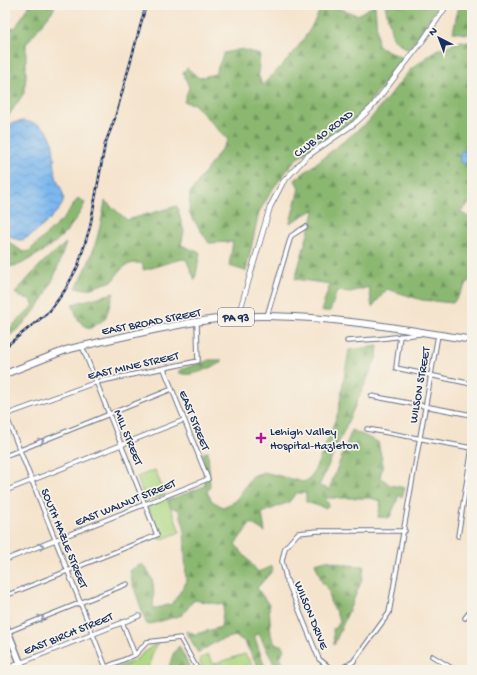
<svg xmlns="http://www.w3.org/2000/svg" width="477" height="675" font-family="'Gochi Hand',sans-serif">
<defs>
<pattern id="grass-tufts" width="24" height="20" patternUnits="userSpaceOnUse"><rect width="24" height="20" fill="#afd883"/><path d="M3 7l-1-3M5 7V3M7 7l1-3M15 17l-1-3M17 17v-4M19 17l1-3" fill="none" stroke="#96ba74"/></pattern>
<pattern id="forest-firs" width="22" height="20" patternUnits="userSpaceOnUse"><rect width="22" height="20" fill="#8bb871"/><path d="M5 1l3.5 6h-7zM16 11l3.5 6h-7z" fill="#719660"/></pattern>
<pattern id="water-waves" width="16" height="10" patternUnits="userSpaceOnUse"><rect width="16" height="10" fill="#7cb7ee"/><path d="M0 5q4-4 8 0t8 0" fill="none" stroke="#6595c4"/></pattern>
</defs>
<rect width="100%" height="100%" fill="#f7f3e8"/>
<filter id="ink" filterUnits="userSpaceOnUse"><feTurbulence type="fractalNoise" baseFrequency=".025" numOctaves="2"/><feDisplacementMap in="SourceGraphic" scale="8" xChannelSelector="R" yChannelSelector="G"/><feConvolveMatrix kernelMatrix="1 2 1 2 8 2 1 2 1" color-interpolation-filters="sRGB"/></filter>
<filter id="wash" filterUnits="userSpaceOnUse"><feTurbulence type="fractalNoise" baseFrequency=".012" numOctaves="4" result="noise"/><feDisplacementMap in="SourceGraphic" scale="16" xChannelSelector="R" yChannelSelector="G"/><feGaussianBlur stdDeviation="0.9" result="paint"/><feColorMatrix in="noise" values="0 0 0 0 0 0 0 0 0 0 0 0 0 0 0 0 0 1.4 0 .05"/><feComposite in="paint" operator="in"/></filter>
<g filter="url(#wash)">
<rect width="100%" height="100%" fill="#f5e4cd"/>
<!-- grass -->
<path fill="url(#grass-tufts)" stroke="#658470" d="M156,643L158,644C152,653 149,659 151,670H111L134,661Z
M245,654L255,670H203L199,659L208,655L213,664Z"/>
<!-- forest -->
<path fill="url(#forest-firs)" stroke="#537468" d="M29,5H54V9L26,44V77L24,93L5,121V31L16,27Z
M322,5H329L357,15L375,5L378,46L403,58L357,119L296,159L274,187L259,212L246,271L229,266L233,242L209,243L189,213L190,193L228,140L194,104L184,102L189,87L183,72L187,68L199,78L215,74L224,53L242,49L260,55L258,74L262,85C289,60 308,39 322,5Z
M385,5H439L409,50L393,39Z
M459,5H472V35L453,32Z
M462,41L472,43V201L460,212L472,219V277L453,303L422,300L387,289L372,307L369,287L350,292L337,291L330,311H321L330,284L295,279L315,209L290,223L299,188L295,180L368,122L410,70L436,50Z
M78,198L85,203C73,227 58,244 33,257C21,264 19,267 5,266V239L23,252L29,251L63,219Z
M105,201L127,220L177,206L184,232L181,245L200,253L195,280L186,259C171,260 158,267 143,270V264C128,260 120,269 113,281L88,289L76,288C92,261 100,232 105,201Z
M66,243C52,286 42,312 5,339V333L34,305L30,299L20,297L15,293L43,262Z
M114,293L105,319L89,329L79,321L72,304Z
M378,346L377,357L319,486L329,489L352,430L378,442L383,464L380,477L390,485L405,488L402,497L399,495L390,518L378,517L381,501L370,498H325L329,505L325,508L306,502V493H296L289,502L262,513L265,532L251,523L235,544L258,572L272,566L273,570L257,588L269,605L271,635L275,644L281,645L284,649L280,658L284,666L292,664L295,667L290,670H277L259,634L254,635L266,670H260L244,641L235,636L217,641L198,653L186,631L196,634L221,627L224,605L194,600L182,615L147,625L132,582L130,570L142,564C156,577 154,591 153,609L172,604L186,583L184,526L179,510L161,503L205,486L203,453L208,452L210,487L207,492L212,501L223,507L236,501L252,476L264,472L303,482L310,479L318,463L338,413L349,350Z
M209,360H222L221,363C209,368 190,379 178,372C186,366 199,365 209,360Z
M326,560L346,565L364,566L362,580L334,645L333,629L337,627L340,620L330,601L329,591L322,582L315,563Z
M179,646L191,670H168L173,654Z"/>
<!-- park -->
<path fill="#afd883" stroke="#658470" d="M155,470L165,495L146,502L137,477Z
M167,498L180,532L160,540L148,506Z"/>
<!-- water -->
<path fill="url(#water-waves)" stroke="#4c73a6" d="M23,121C61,126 51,149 56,176C58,185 66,194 63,202C62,210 29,240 21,240C15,240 9,236 5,232V129L12,123Z
M472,150V166L460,162L459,156L462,151Z"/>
</g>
<g filter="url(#ink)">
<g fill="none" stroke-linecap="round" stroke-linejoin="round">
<!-- minor casing -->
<g stroke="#676e85" stroke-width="5.5">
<path id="minor" d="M267,316L291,236L305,227
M400,336L396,368L472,384
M347,341L378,339L420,334
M371,396L472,415
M5,413L107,670
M5,415L97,382L198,361L197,323
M367,429L472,448
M5,456L172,389
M5,491L184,420
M405,531H318L298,533L285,548L282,561L286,578L319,659L330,668H342L353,662L389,613L438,335
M458,536L472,448
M5,560L208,479L164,369
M5,596L157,535L82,346
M465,618L472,609
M122,622L135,655
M5,633L127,584
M432,656L455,670
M5,669L139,616
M99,670L135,655L147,642L180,638L198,670"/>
</g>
<!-- tertiary casing -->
<g stroke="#676e85" stroke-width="6">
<path id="tertiary" d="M238,317L270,207L283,182L306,157L355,123L371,108L421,43L447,5"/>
</g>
<!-- secondary casing -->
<g stroke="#676e85" stroke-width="8">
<path id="secondary" d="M5,624L23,670"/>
</g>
<!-- trunk casing -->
<g stroke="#676e85" stroke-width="8">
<path id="trunk" d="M5,374L66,350L82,346C141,333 207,315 267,316C336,317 404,329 472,340"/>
</g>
<!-- minor -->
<use href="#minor" stroke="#fff" stroke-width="3.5"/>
<!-- tertiary -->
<use href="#tertiary" stroke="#fff" stroke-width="4.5"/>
<!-- secondary -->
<use href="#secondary" stroke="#fff" stroke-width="5.5"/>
<!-- trunk -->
<use href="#trunk" stroke="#fff" stroke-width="6"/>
<!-- rail casing -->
<g stroke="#1b2f5e" stroke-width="2.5">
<path id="rail" d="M5,347L50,311L65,290L78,266L90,227L105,144L115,118L146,5"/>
</g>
<!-- rail -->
<use href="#rail" stroke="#f7f3e8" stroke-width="1" stroke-dasharray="3" stroke-linecap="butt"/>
</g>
<!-- one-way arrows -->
<defs><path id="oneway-chevron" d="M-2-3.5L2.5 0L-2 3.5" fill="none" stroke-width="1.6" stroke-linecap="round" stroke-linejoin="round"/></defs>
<g stroke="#8d97ae">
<use href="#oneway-chevron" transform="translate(41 441) rotate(-22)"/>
<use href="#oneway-chevron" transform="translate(41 546) rotate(-22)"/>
<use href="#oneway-chevron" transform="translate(41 618) rotate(-22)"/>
</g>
</g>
<!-- markers -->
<path fill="#b5179e" stroke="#f7f3e8" stroke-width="1.5" d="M259 432h4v4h4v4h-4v4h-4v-4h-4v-4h4z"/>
<g text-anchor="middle" stroke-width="3.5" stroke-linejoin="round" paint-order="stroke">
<!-- shield labels -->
<rect fill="#f7f3e8" stroke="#5d6a87" stroke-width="1" x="218" y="308" width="36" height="18" rx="3"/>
<g font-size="11" font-weight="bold" fill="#1b2f5e">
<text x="236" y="321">PA 93</text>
</g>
<!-- street labels -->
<g font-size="12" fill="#1b2f5e" stroke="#f7f3e8">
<text transform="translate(323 133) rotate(-37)" y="4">CLUB 40 ROAD</text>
<text transform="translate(151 321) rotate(-11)" y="4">EAST BROAD STREET</text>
<text transform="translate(133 365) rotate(-13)" y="4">EAST MINE STREET</text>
<text transform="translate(419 385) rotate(-80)" y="4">WILSON STREET</text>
<text transform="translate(195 420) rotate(68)" y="4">EAST STREET</text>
<text transform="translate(129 437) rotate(68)" y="4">MILL STREET</text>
<text transform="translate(125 502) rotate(-22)" y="4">EAST WALNUT STREET</text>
<text transform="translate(65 538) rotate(68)" y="4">SOUTH HAZLE STREET</text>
<text transform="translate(312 615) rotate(68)" y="4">WILSON DRIVE</text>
<text transform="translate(68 633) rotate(-22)" y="4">EAST BIRCH STREET</text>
</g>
<!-- poi labels -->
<g font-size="12" fill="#1b2f5e" stroke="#f7f3e8" text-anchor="start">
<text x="270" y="435">Lehigh Valley<tspan x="270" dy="14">Hospital-Hazleton</tspan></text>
</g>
</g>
<!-- margin -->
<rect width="477" height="675" fill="none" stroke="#f7f3e8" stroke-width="20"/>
<!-- north arrow -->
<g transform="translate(439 38) rotate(318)" stroke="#f7f3e8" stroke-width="3" paint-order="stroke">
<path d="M0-3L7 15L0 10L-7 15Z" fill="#1b2f5e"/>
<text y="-6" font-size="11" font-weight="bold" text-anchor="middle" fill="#1b2f5e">N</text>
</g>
</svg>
